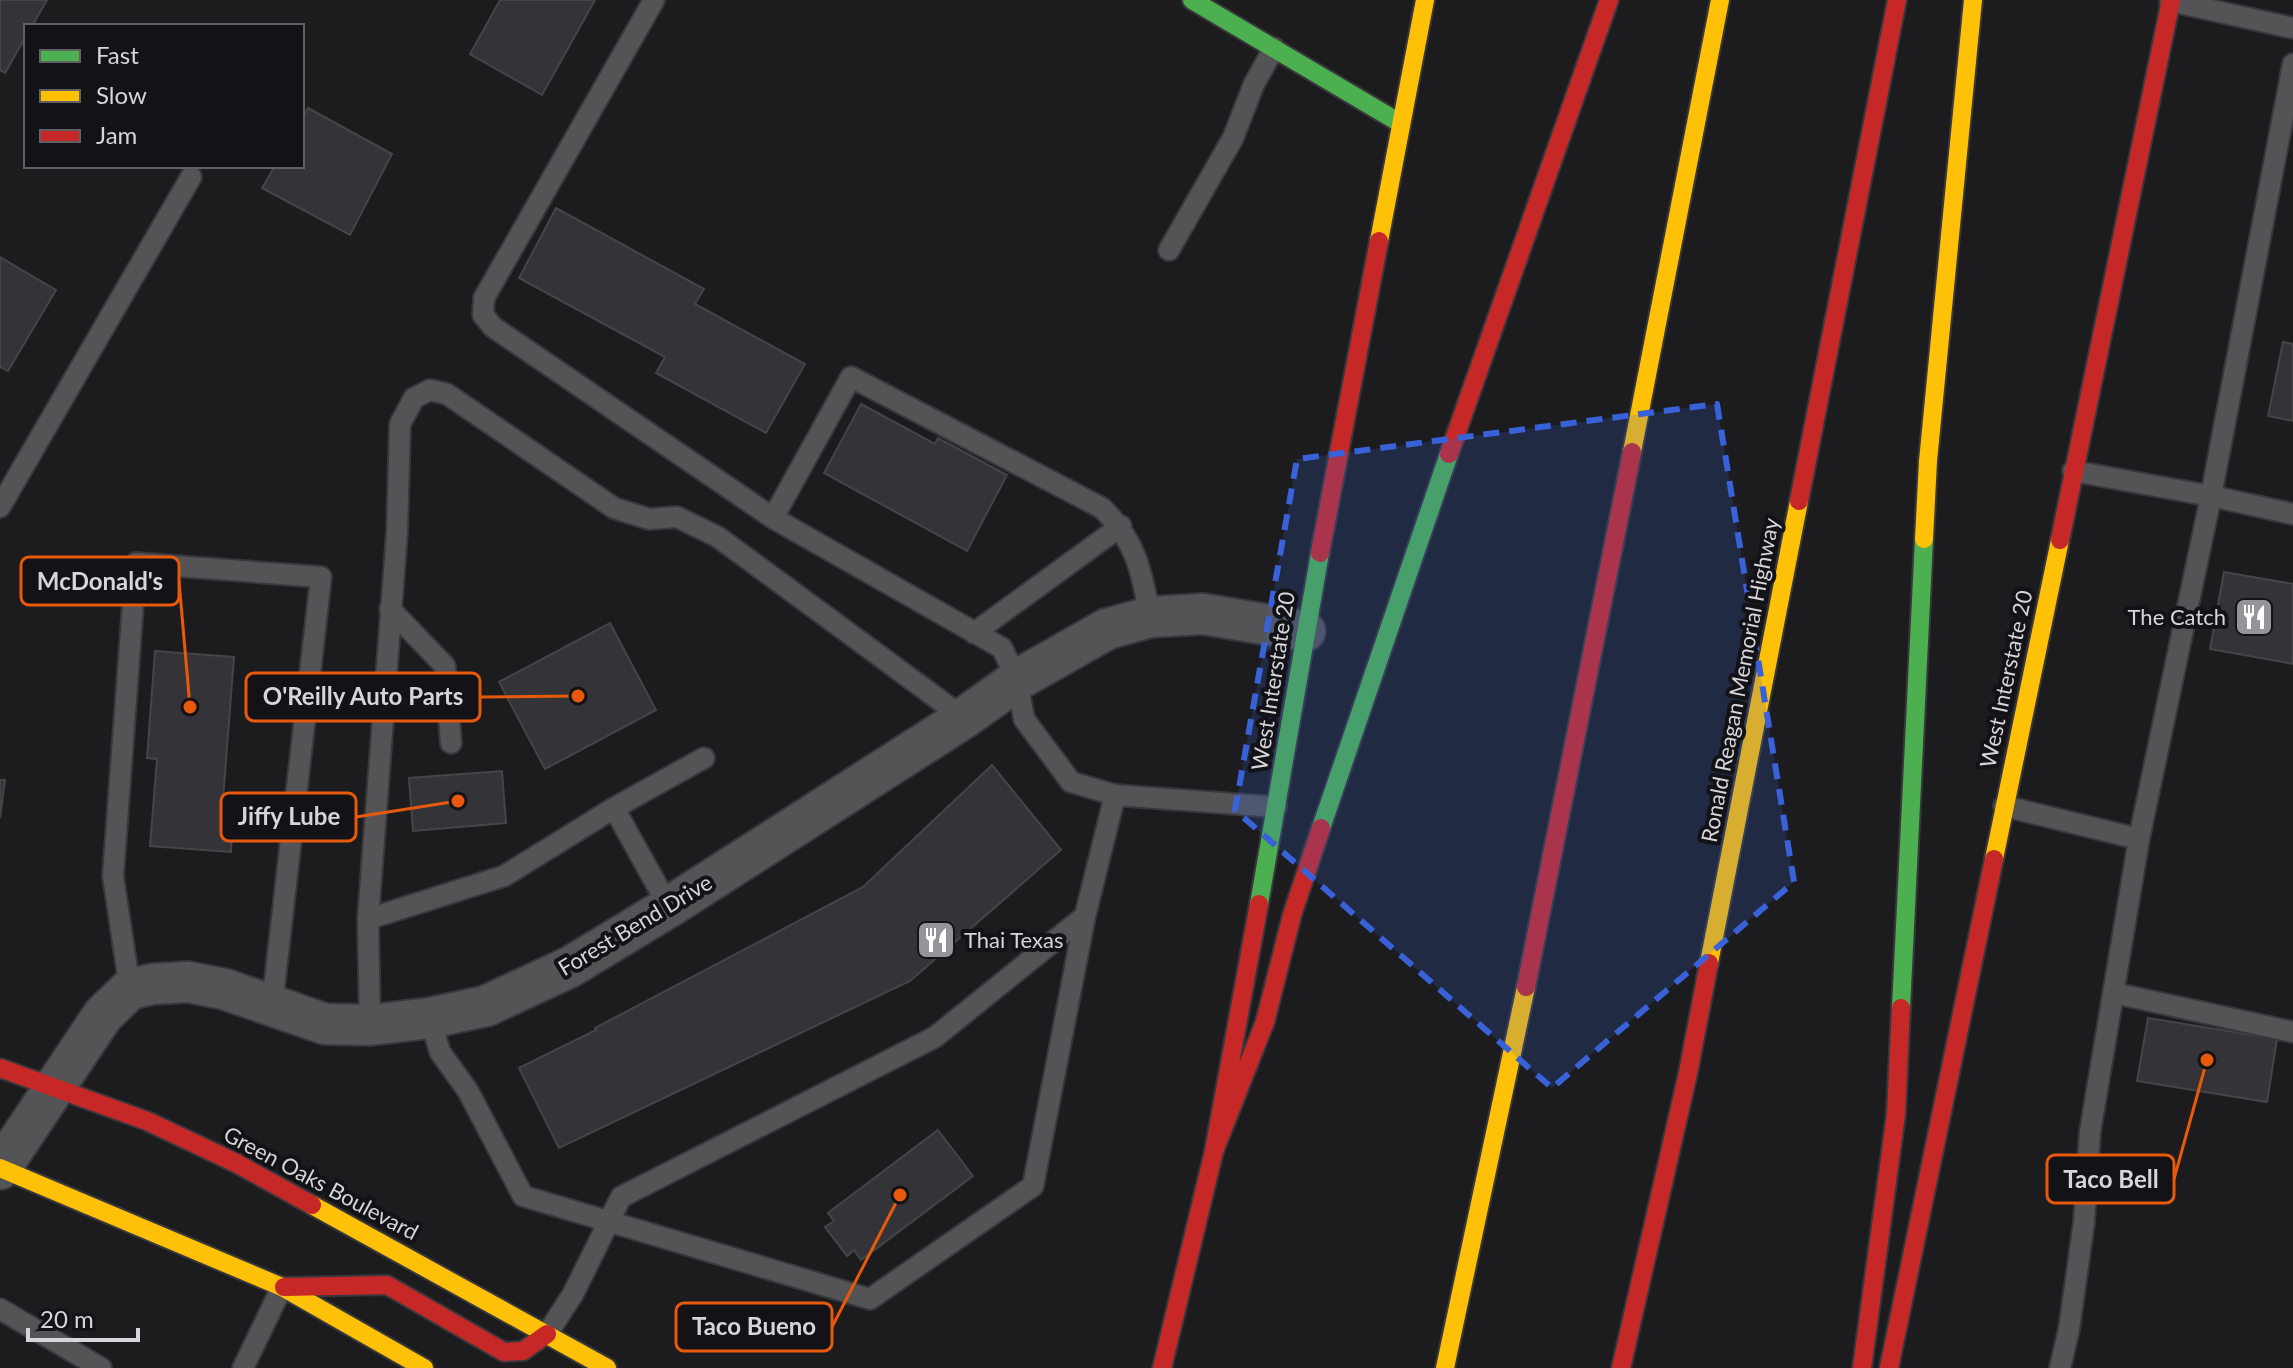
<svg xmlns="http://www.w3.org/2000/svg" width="2293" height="1368" font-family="Lato,sans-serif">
<rect width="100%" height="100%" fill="#1c1c1f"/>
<!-- building -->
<path fill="#343438" stroke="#454447" stroke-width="2" d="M0,0H47L32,26H26V36L5,73L0,70Z
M500,0H595L542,95L470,54Z
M308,108L392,154L350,235L262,188L275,166H302V118Z
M556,208L704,289L695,304L805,364L766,433L656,373L665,357L519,278Z
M0,257L56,290L8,371L0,367Z
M2283,342L2293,344V421L2268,416Z
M861,404L935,444L938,438L1007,475L967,551L824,473Z
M2224,572L2293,584V664L2210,649Z
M610,623L656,710L545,769L499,682Z
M155,651L234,657L222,812H233L231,852L150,846L157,759L147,758Z
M992,765L1061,850L910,981L559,1148L519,1068L596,1030L595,1028L863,887Z
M502,771L506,823L413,831L409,778Z
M0,780H5L0,818Z
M2148,1018L2277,1039L2267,1102L2137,1081Z
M938,1130L973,1176L861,1260L854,1250L847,1256L825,1227L834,1221L828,1213Z"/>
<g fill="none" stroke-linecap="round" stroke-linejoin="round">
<!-- lane casing -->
<g stroke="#38373b" stroke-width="24">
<path id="lane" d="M654,0L484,298L483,315L493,327L773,518
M2170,1L2293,28
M1169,250L1233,138L1254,84L1274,48
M2073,471L2211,496L2293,64
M0,507L191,177
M390,609L445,666L451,743
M974,633L1121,526
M1115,795L1071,782L1024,719L1017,680L1002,648L773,518L851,377L1102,508C1136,541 1142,572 1150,617
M2004,806L2139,839L2211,496L2293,514
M614,808L669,907
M368,919L504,876L614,808L704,758
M130,989L113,876L136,563L321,577L272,1006
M2114,993L2293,1032
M430,1018L440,1052L468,1091L523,1196L870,1299L1033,1186L1085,916L1115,795L1276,807
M370,1025L368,919L397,532L400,424L414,398L430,390L447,394L614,508L649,519L677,517L718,537L964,718
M0,1309L101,1368
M547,1334L573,1294L621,1197L935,1037L1085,916
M243,1368L282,1287
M2060,1368L2069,1329L2084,1222L2090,1132L2139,839"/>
</g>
<!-- street casing -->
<g stroke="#38373b" stroke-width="44">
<path id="street" d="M0,1169L103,1015L130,989L153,984L188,982L224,989L325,1024L370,1025L430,1018L486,1006L570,967L669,907L964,718L1017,680L1107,629L1150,617L1203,614L1305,631"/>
</g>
<!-- fast casing -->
<g stroke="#38373b" stroke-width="22">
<path id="fast" d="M1192,0L1400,123
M1321,828L1449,454
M1259,904L1320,553
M1901,1008L1924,539"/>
</g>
<!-- slow casing -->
<g stroke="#38373b" stroke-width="22">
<path id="slow" d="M1379,241L1425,0
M1632,452L1720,0
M1924,539L1928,461L1973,0
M1994,859L2060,540
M1709,963L1799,501
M0,1168L282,1287L424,1368
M312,1205L607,1368
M1445,1368L1526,987"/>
</g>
<!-- jam casing -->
<g stroke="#38373b" stroke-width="22">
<path id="jam" d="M1449,454L1609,0
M1799,501L1897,0
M2060,540L2171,0
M1320,553L1379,241
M1526,987L1632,452
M0,1068L147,1121L236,1163L312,1205
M1214,1151L1265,1022L1292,915L1321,828
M284,1287L387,1285L504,1352L523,1351L547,1334
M1162,1368L1214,1151L1259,904
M1621,1368L1688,1073L1709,963
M1862,1368L1896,1114L1901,1008
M1889,1368L1994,859"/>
</g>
<!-- lane -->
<use href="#lane" stroke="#545456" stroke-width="20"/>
<!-- street -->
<use href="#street" stroke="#545456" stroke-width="40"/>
<!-- fast -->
<use href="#fast" stroke="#4caf50" stroke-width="18"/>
<!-- slow -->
<use href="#slow" stroke="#ffc107" stroke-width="18"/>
<!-- jam -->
<use href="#jam" stroke="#c62828" stroke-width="18"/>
</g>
<!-- marked area -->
<path fill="#3962d8" fill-opacity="0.2" stroke="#3962d8" stroke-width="6" stroke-dasharray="16 10" stroke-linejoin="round" d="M1717,404L1794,882L1552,1088L1235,810L1297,459Z"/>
<!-- icons -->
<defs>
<g id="restaurant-square" transform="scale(2)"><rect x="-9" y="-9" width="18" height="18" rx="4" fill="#959498" stroke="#121217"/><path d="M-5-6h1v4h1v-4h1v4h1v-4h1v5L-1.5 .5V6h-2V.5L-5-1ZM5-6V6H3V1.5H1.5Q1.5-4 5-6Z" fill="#fff"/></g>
</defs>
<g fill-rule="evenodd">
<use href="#restaurant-square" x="2254" y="617"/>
<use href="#restaurant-square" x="936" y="940"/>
</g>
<g text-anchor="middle" stroke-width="8" stroke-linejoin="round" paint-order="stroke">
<!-- poi labels -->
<g font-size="22" fill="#d6d5d9" stroke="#121217" text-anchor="end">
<text x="2226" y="625">The Catch</text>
<text x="964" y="948" text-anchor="start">Thai Texas</text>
</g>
<!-- street labels -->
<g font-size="22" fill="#d6d5d9" stroke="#121217">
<text transform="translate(2006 679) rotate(-78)" y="8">West Interstate 20</text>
<text transform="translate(1740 680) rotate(-79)" y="8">Ronald Reagan Memorial Highway</text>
<text transform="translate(1273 681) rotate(-81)" y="8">West Interstate 20</text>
<text transform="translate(635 925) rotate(-31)" y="8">Forest Bend Drive</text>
<text transform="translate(321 1183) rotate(28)" y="8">Green Oaks Boulevard</text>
</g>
</g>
<!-- callouts -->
<path fill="none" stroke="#e8590c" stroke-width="3" d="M190 707L179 581M578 696L480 697M458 801L356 817M2207 1060L2174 1179M900 1195L832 1327"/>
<g fill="#e8590c" stroke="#121217" stroke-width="3">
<circle cx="190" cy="707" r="8"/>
<circle cx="578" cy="696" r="8"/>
<circle cx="458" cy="801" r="8"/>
<circle cx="2207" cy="1060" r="8"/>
<circle cx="900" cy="1195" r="8"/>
</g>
<g fill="#121217" stroke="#e8590c" stroke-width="3">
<rect x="21" y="557" width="158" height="48" rx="8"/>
<rect x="246" y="673" width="234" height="48" rx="8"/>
<rect x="221" y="793" width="135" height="48" rx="8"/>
<rect x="2047" y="1155" width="127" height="48" rx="8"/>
<rect x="676" y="1303" width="156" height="48" rx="8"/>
</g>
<g font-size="24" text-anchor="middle" font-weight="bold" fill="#d6d5d9">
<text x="100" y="590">McDonald's</text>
<text x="363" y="705">O'Reilly Auto Parts</text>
<text x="289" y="825">Jiffy Lube</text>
<text x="2111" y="1188">Taco Bell</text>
<text x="754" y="1335">Taco Bueno</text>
</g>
<!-- legend -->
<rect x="24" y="24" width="280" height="144" fill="#121217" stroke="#606065" stroke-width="2"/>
<rect x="40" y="50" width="40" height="12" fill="#4caf50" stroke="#606065" stroke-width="2"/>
<text x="96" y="64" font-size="24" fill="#d6d5d9">Fast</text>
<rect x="40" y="90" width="40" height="12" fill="#ffc107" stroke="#606065" stroke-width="2"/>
<text x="96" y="104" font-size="24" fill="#d6d5d9">Slow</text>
<rect x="40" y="130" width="40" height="12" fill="#c62828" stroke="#606065" stroke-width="2"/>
<text x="96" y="144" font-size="24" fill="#d6d5d9">Jam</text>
<!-- scale -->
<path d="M28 1328v12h110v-12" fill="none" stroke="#d6d5d9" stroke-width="4"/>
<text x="40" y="1328" font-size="24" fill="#d6d5d9" stroke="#121217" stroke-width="6" paint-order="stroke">20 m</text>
</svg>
